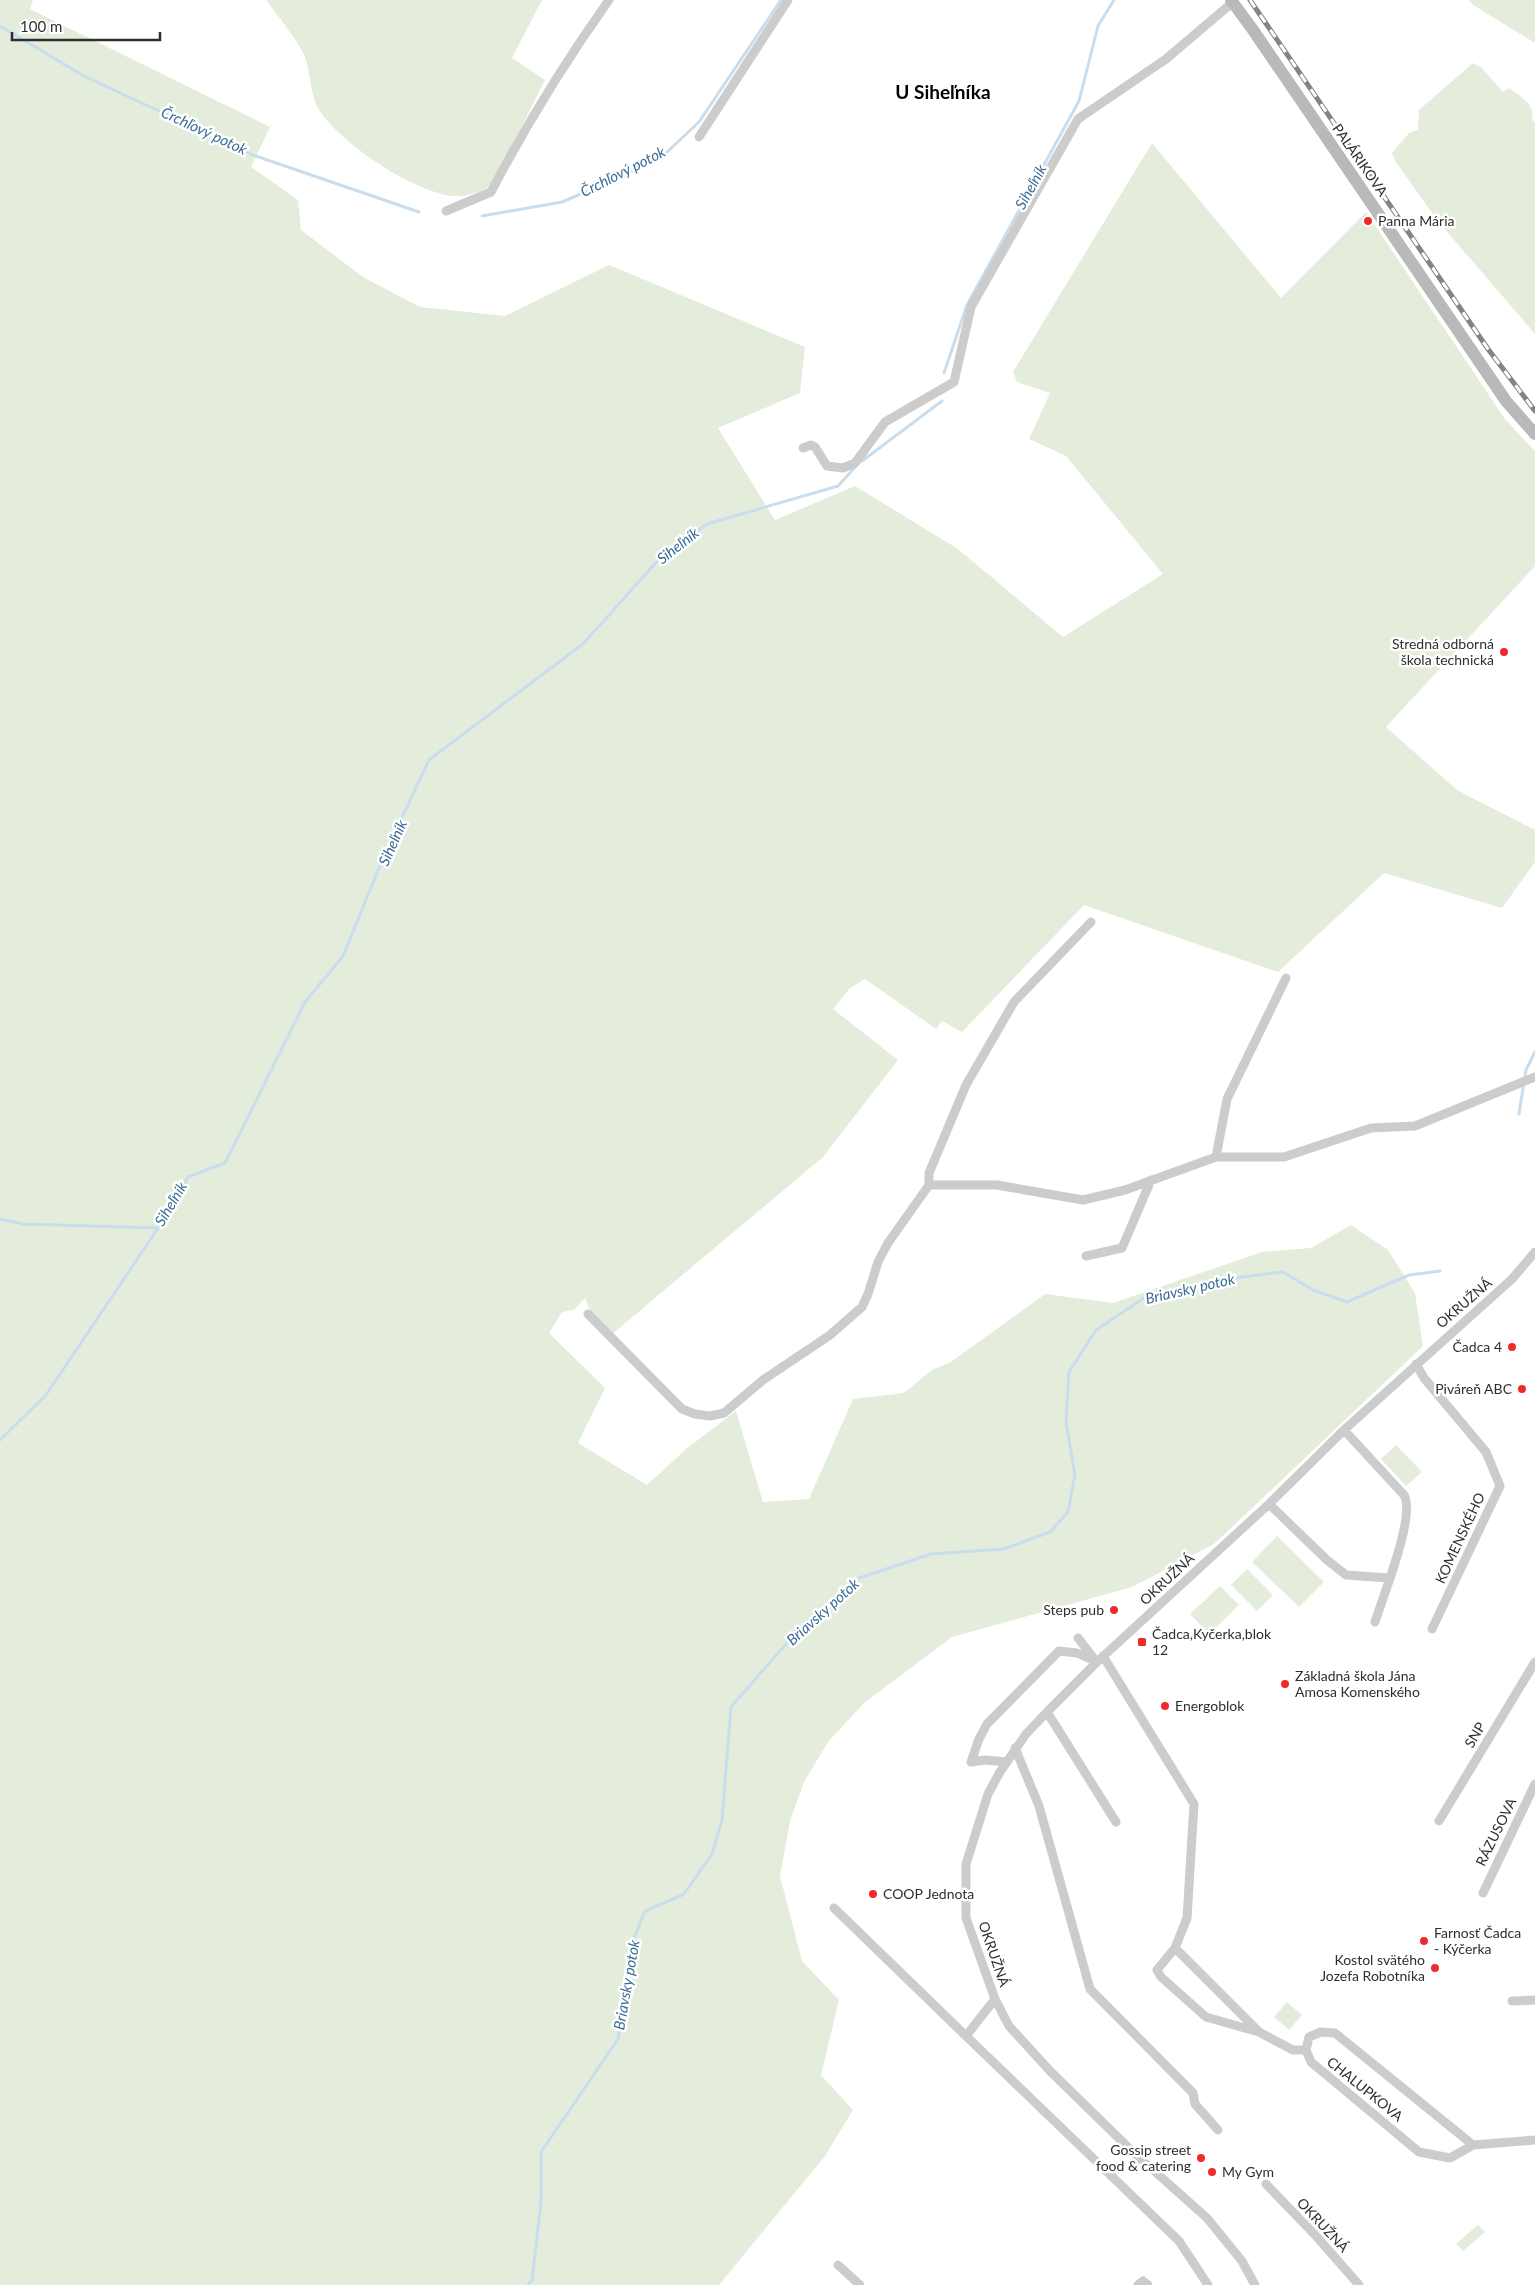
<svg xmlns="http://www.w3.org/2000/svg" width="1535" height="2285" font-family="Lato,sans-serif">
<rect width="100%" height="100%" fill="#fff"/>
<!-- green -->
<path fill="#e4eddc" d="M0,0H33L30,9L270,127L251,167L298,200L301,230L363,277L420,307L505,316L609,265L805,347L800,393L718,428L775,520L855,486L958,549L1063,637L1163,574L1066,456L1029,439L1050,393L1017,382L1013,372L1152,143L1281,298L1366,212L1505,419L1535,451V566L1386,727L1457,790L1535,830V862L1502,908L1384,873L1278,972L1084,905L962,1032L942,1021L936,1029L865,979L850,988L833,1009L898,1060L823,1157L611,1335L590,1311L585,1298L574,1310L562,1312L549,1333L605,1388L578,1443L647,1485L686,1449L736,1411L763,1502L809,1499L853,1399L904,1393L932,1370L951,1362L1045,1294L1113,1303L1262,1252L1311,1248L1351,1225L1388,1250L1415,1293L1423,1346L1214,1544L1132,1587L952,1637L864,1703L828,1742L804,1782L790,1821L780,1876L802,1961L839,2000L821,2075L853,2110L825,2156L719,2285H0Z
M266,0H542L512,58L545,80L492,186C483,190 470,196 460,196C422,199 336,141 318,108C310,93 311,76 306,60C301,44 277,15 266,0Z
M1469,0H1535V43L1473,5Z
M1473,63L1481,67L1503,92L1509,88C1520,96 1535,104 1532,119L1535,123V334L1437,220L1396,162L1392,153L1409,133L1418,130L1419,110Z
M1396,1445L1422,1472L1406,1486L1381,1459Z
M1277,1536L1324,1582L1299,1607L1252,1562Z
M1247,1569L1273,1595L1257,1611L1231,1585Z
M1220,1586L1239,1605L1209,1634L1190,1614Z
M1287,2002L1302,2015L1289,2030L1274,2017Z
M1478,2225L1485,2232L1463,2251L1456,2244Z"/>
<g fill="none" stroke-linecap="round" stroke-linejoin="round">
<!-- stream -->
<path stroke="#c8ddee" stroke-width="3" d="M0,26L84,76L253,155L419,212
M482,216L562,202L623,176L665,154L699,122L781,0
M944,373L967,305L1079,101L1098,26L1114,0
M862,461L942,401
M1519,1114L1526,1070L1535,1052
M0,1219L23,1224L158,1228
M0,1440L46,1395L158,1228L188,1177L225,1163L305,1002L343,956L384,856L429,760L583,644L660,558L707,524L838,486L857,465
M528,2285L532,2280L541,2202V2152L618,2039L633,1941L645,1911L684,1894L712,1854L722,1820L731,1707L800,1628L856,1579L931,1554L1004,1549L1050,1532L1068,1512L1075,1475L1066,1422L1069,1372L1096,1330L1144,1298L1226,1279L1283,1272L1313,1290L1347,1302L1409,1275L1440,1271"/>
<!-- street -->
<path stroke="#ccc" stroke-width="9" d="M699,137L788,0
M446,211L491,192C526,125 565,62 609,0
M803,448L811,445L815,447L827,466L843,468L855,463L885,422L954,382L971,307L1078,119L1166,59L1233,2
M1091,922L1014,1002L966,1085L929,1173V1185H997L1083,1200L1125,1190L1216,1157H1284L1371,1128L1415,1126L1535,1077
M1216,1157L1227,1099L1286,978
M1086,1256L1122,1248L1151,1180
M588,1314L682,1409L695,1414L710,1416L724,1413L763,1380L830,1335L862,1307L868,1294L878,1262L888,1243L929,1185
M1416,1364L1424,1378L1486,1452L1500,1486L1432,1629
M1344,1430L1404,1495C1416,1516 1383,1596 1375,1622
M1269,1504L1327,1560L1346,1575L1388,1578
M1078,1638L1095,1660
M1103,1656L1194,1804L1187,1918L1175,1948L1157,1970L1161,1977L1206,2017L1259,2032
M1047,1712L1116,1822
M1015,1748L1039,1806L1090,1989L1193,2093L1195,2104L1218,2130
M1007,1762L984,1760L971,1762L979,1739L987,1724L1059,1651L1077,1653L1097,1662
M1439,1821L1535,1662
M1483,1893L1535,1784
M834,1908L966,2036L995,1999
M1175,1948L1259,2032L1293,2050H1306
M1512,2001L1535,2000
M966,2036L1179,2241L1208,2285
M1473,2145L1335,2033L1321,2032L1309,2037L1306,2050L1311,2062L1419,2152L1450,2158L1473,2145L1535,2140
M1266,2184L1317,2237L1359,2285
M838,2265L860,2285
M1138,2285L1143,2281L1148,2285
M1255,2285L1242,2261L1207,2218L1134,2153L1050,2071L1009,2026L995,1999L966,1918V1864L988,1794L1000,1772L1026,1734L1047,1712L1097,1662L1269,1504L1344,1430L1512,1279L1535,1252"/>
<!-- secondary -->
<path stroke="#b9b9b9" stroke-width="12" d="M1231,0L1253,30L1506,401L1535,434"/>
<!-- rail casing -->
<g stroke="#848484" stroke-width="5">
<path id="rail" d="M1250,0L1488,349L1535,411"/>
</g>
<!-- rail -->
<use href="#rail" stroke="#fff" stroke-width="3" stroke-dasharray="9" stroke-linecap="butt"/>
</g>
<!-- markers -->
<g fill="#ef292c" stroke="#fff" stroke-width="2">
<circle cx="1368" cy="221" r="5"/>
<circle cx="1504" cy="652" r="5"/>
<circle cx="1512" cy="1347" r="5"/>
<circle cx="1522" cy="1389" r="5"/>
<circle cx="1114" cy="1610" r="5"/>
<rect x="1137" y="1637" width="10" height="10" rx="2.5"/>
<circle cx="1285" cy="1684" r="5"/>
<circle cx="1165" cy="1706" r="5"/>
<circle cx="873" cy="1894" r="5"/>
<circle cx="1424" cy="1941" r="5"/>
<circle cx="1435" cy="1968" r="5"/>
<circle cx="1201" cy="2158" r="5"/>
<circle cx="1212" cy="2172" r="5"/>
</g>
<g text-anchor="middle" stroke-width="5" stroke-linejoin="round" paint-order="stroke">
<!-- street labels -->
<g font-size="14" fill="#2f2f2f" stroke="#fff">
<text transform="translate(1360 160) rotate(55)" y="5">PALÁRIKOVA</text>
<text transform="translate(1464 1303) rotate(-41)" y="5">OKRUŽNÁ</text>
<text transform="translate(1460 1538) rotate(-65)" y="5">KOMENSKÉHO</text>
<text transform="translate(1167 1579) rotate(-43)" y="5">OKRUŽNÁ</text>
<text transform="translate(1475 1735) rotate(-59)" y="5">SNP</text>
<text transform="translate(1496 1832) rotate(-64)" y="5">RÁZUSOVA</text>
<text transform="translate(994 1954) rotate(71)" y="5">OKRUŽNÁ</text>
<text transform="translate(1365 2089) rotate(39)" y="5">CHALUPKOVA</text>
<text transform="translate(1323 2225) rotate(47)" y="5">OKRUŽNÁ</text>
</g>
<!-- poi labels -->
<g font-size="14" fill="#2f2f2f" stroke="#fff" text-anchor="start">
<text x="1378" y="226">Panna Mária</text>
<text x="1494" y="649" text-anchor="end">Stredná odborná<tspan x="1494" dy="16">škola technická</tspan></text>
<text x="1502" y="1352" text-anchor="end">Čadca 4</text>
<text x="1512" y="1394" text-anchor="end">Piváreň ABC</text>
<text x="1104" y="1615" text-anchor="end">Steps pub</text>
<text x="1152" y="1639">Čadca,Kyčerka,blok<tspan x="1152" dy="16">12</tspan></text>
<text x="1295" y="1681">Základná škola Jána<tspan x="1295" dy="16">Amosa Komenského</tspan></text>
<text x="1175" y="1711">Energoblok</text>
<text x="883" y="1899">COOP Jednota</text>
<text x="1434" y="1938">Farnosť Čadca<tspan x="1434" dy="16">- Kýčerka</tspan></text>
<text x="1425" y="1965" text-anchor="end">Kostol svätého<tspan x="1425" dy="16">Jozefa Robotníka</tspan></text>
<text x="1191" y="2155" text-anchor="end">Gossip street<tspan x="1191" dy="16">food &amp; catering</tspan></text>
<text x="1222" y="2177">My Gym</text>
</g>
<!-- water labels -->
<g font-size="15" font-style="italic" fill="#386c97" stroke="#fff">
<text transform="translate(204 131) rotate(25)" y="5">Črchľový potok</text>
<text transform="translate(623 172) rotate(-27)" y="5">Črchľový potok</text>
<text transform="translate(1031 187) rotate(-61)" y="5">Siheľník</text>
<text transform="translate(678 546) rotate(-38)" y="5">Siheľník</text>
<text transform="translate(393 843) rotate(-66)" y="5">Siheľník</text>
<text transform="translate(171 1204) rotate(-59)" y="5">Siheľník</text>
<text transform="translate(1190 1289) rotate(-13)" y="5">Briavsky potok</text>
<text transform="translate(823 1612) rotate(-42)" y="5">Briavsky potok</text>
<text transform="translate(627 1985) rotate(-80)" y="5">Briavsky potok</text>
</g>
<!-- district labels -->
<g font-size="19" font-weight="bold" fill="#000" stroke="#fff">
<text x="943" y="99">U Siheľníka</text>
</g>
</g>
<!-- scale -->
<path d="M12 32v8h148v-8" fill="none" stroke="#2f2f2f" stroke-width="2.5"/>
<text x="20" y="32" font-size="15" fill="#2f2f2f" stroke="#ffffff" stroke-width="4" paint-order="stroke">100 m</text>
</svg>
